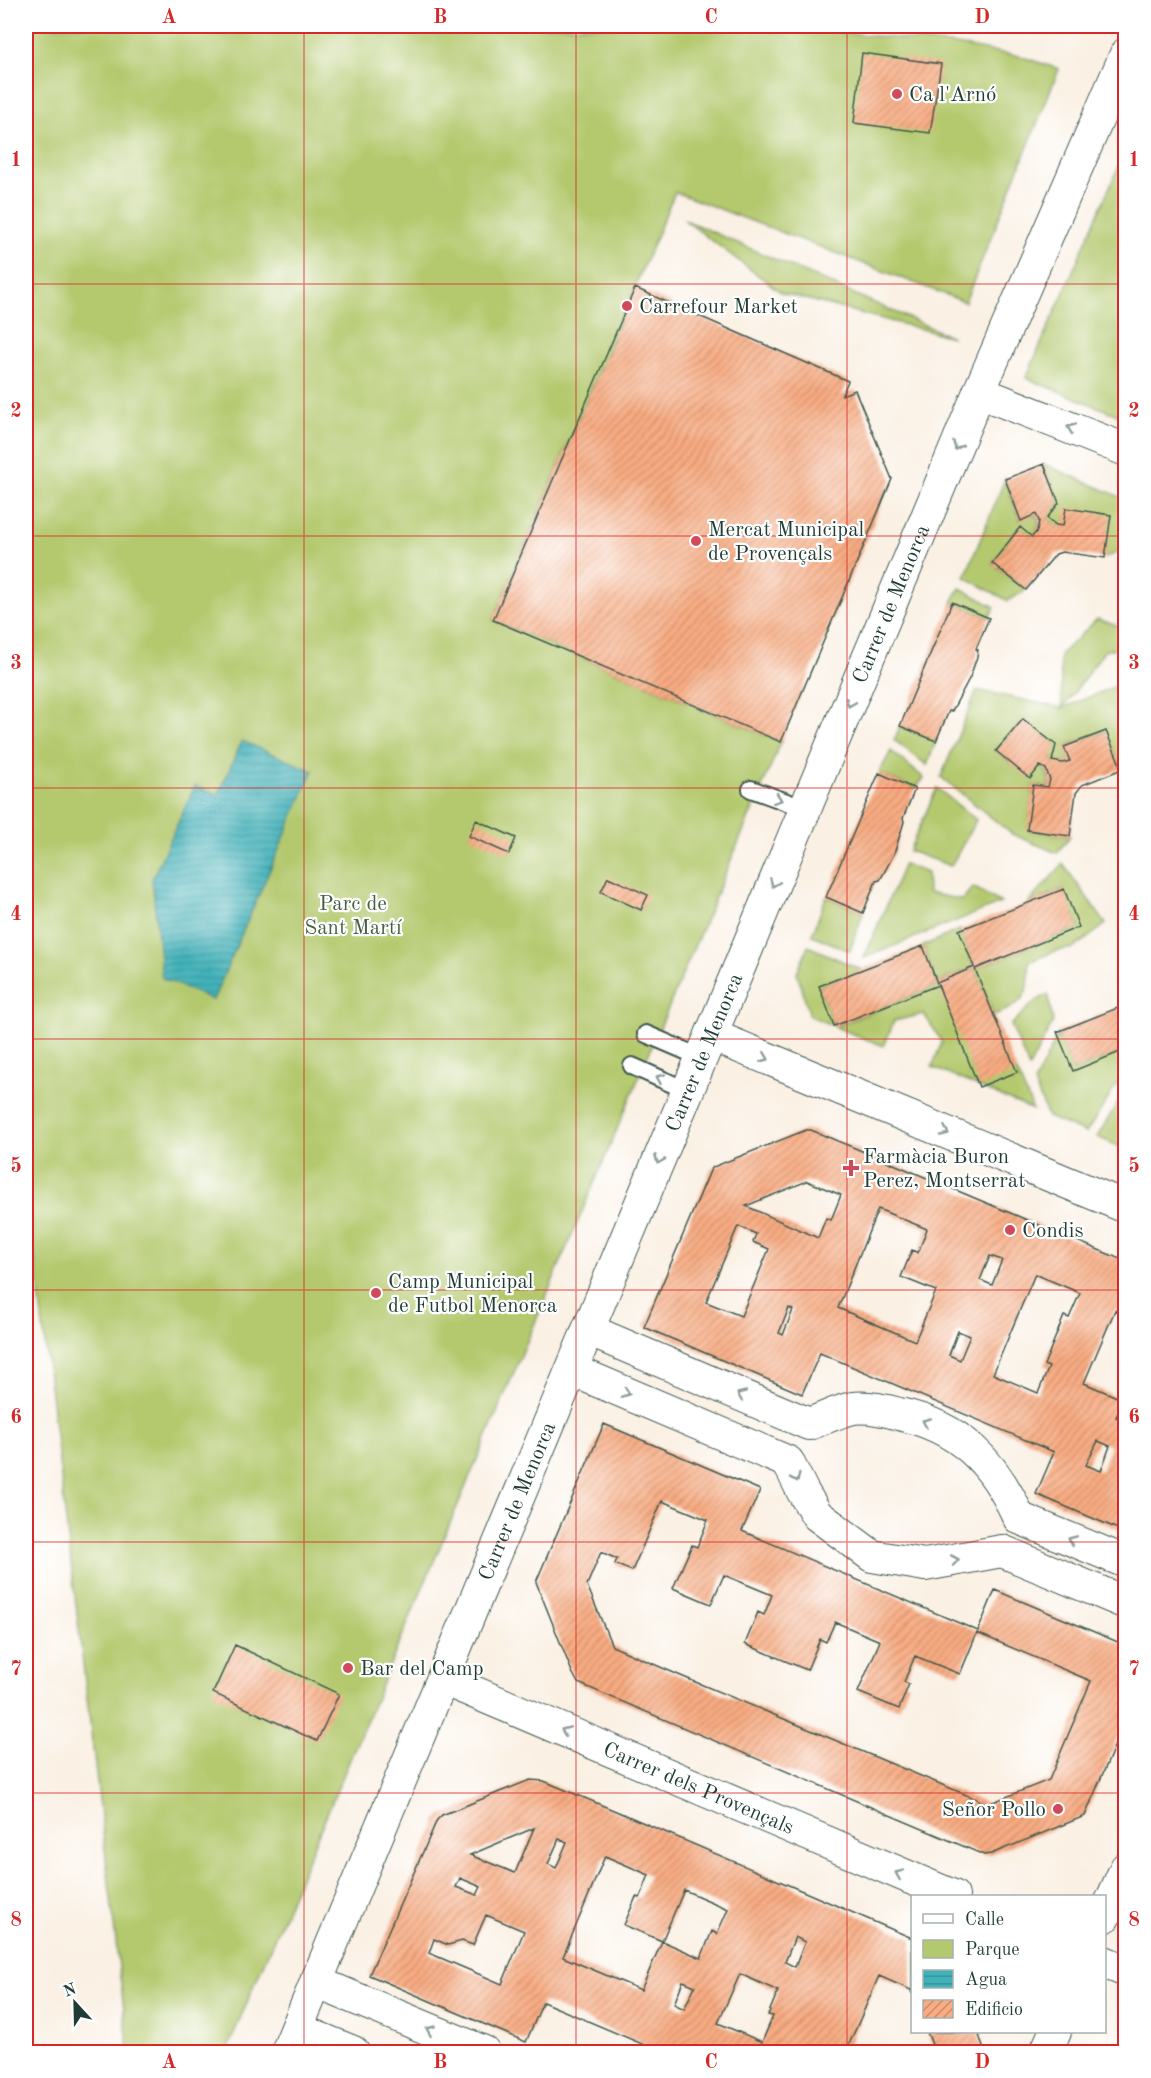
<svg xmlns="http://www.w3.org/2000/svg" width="1151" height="2078" font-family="'Old Standard TT',serif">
<defs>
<pattern id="water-rules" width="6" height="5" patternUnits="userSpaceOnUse" patternTransform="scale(1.5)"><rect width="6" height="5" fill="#42b2ba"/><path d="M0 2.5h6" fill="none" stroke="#379298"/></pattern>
<pattern id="building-hatch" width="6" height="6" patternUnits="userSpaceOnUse" patternTransform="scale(1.5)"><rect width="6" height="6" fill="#f9ac82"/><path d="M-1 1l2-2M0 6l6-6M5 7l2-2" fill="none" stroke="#c98d6b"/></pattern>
</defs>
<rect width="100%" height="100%" fill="#fff"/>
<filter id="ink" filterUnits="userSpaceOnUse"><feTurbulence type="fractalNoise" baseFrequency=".0167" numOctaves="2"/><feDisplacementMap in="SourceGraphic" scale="12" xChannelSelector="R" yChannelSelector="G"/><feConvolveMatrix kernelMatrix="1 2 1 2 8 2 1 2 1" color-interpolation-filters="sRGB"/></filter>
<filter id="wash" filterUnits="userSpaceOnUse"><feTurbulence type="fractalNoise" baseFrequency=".008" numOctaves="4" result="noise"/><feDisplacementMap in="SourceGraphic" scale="24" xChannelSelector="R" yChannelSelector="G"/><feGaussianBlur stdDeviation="1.35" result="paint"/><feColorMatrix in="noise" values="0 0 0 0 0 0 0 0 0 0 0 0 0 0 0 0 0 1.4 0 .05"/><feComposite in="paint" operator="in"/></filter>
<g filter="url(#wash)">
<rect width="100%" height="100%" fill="#faf0e3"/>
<!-- green -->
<path fill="#b4c96e" stroke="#6a8351" stroke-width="1.5" d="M26,26H785L957,45L1019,56L1059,69L965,302L675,192L493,620L781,742L226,2052H129L26,1183Z
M1125,152V418L1026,378Z
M683,219L936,330L952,337L782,293Z
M1044,464L1125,499V549L1105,558L1063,526L1056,525L1047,518L1059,503Z
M1005,479L1020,520L1036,514C1040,523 1039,529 1032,537L1019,527L992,563L1026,590L1008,601L965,577Z
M960,588L995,607L989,618L952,602Z
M1097,619L1125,628V646L1104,651L1063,708L1113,687L1125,723V769H1122L1105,731L1065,746L1070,761L1062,763L1052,761L1055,744L1023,719L996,751L1030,778L1040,766C1048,771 1050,778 1048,787L1033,785L1028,830L1070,836L1057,853L1012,834L941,777L977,690L1062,708L1060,655Z
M900,726L936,741L927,765L894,740Z
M891,751L924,778L915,789L879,773Z
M937,788L976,820L951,866L909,851Z
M904,864L927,873L928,893L962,900L973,887L1001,903L864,958Z
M1063,864L1106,924L1074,948L1055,951L1029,962C1031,993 1024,1005 994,1015L974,967L937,983L923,946L959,930L975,969L1079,927L1063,889L1028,903Z
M826,897L863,913L850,951L812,935Z
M808,946L862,970L819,986L834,1026L810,1016L797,973Z
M938,985L1017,1072L1033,1110L932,1067L942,1042L924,1014L894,1021L884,1046L835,1027Z
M1048,994L1053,1022L1029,1068L1011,1025L1033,1003Z
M1058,1035L1073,1071L1125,1050V1076L1120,1080L1086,1133L1048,1117L1034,1083Z
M1125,1091V1149L1097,1137Z"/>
<!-- water -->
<path fill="url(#water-rules)" stroke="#307877" stroke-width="1.5" d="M242,741L313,771L213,1000L162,978L152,879L195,786L218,795Z"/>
<g id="blocks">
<!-- building -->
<path fill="url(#building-hatch)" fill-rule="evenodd" d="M862,53L941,64L930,133L854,123Z
M635,288L848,381L842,395L855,390L892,479L781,742L493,620Z
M1044,464L1059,503L1047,518L1056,525L1063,526L1066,508L1111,515L1105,558L1062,552L1056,554L1026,590L992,563L1020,527L1032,537L1037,531L1039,521L1036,514L1021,521L1005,479Z
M952,602L989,618L976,649L978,650L977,657L970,677L952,711H949L936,741L900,726Z
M1023,719L1056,745L1052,761L1062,763L1070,761L1064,747L1106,731L1122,769L1082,785L1076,793L1070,836L1027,830L1033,785L1048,787L1050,780L1046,769L1040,766L1030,779L996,751Z
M879,773L915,789L903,818L904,822L894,854L880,880L876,881L863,913L826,897Z
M476,820L516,838L509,854L469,836Z
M608,877L648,895L641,910L601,892Z
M1064,889L1079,927L975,969L1017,1072L979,1087L938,985L834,1026L819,986L923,946L937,983L974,967L959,930Z
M1125,1005V1050L1073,1071L1057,1032Z
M806,1130H811L896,1165L1125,1261V1314L1115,1310L1084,1383L1124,1400L1116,1417L1125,1422V1532L1036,1494L1054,1452L820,1353L802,1394L644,1327L710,1171L713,1167ZM807,1181L841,1195L831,1220L826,1218L818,1238L746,1206ZM878,1209L927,1229L918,1253L912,1250L901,1277L936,1291L915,1341L838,1308ZM738,1226L756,1234L753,1242L769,1249L741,1316L706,1302ZM990,1256L1002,1260L992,1285L980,1280ZM1035,1274L1080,1293L1069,1318L1064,1316L1044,1365L1049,1367L1038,1393L993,1374ZM789,1308L793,1310L783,1335L779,1333ZM958,1331L970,1336L960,1360L949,1355ZM1098,1441L1110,1446L1101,1471L1086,1465Z
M604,1424L760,1490L742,1531L978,1631L995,1590L1125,1645V1721L1085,1816L991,1854L984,1855L578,1683L572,1672L536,1582ZM662,1501L708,1520L697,1547L692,1545L673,1588L711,1604L724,1575L772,1595L764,1615L758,1612L745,1644L807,1670L820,1639L826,1642L835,1622L880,1641L858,1692L899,1709L909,1684L904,1682L915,1656L960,1674L977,1633L1091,1681L1049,1780L988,1804L681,1676L612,1646L587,1585L601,1552L617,1559L615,1564L632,1571Z
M235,1645L339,1694L317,1741L213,1693Z
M530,1780L544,1781L623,1814L912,1938V1994L911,1990L879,1976L847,2049L855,2052H661L543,2002L526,2042L369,1975L437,1820L442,1815ZM534,1828L515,1873L470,1855L496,1844ZM559,1839L567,1842L556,1868L548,1864ZM605,1856L649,1875L640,1898L636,1897L624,1925L662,1941L641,1990L563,1957ZM460,1878L481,1887L477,1895L456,1887ZM684,1890L728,1909L717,1934L712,1931L701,1958L662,1941ZM486,1915L524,1931L502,1984L429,1953L434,1939L448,1945L462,1941L473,1945ZM795,1937L805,1942L795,1967L785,1962ZM740,1974L778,1991L768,2015L773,2016L762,2042L718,2023ZM683,1981L695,1986L684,2009L674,2004Z
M927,2032H978L983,2047V2052H935Z"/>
</g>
</g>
<g filter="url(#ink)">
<use href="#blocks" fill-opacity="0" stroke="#40584e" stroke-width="1.5"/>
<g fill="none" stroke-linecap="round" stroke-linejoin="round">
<!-- lane casing -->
<g stroke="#40584e" stroke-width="20">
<path id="lane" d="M751,789L806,809
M646,1034L702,1058
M632,1066L688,1091"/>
</g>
<!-- street casing -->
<g stroke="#40584e" stroke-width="34">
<g id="street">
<path d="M979,392L1126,450"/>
<path d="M711,1035L1126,1207"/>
<path d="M588,1330L809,1424C823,1419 838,1411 853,1408C867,1406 885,1410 899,1414C960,1427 994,1462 1019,1518L1126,1562"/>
<path d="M572,1370L788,1462L803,1492L817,1515L872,1556L925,1565L1002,1551L1126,1603"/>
<path id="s1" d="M443,1679L953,1896"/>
<path d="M1104,1917L1126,1868"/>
<path d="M1104,1962L1126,1971"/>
<path d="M316,1982L484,2052"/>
<path d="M297,2029L353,2052"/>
<path id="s2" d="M287,2052L979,392L1126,54"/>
<path d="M1046,2052L1055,2032"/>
</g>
</g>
<!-- lane -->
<use href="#lane" stroke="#fff" stroke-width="16"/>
<!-- street -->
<use href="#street" stroke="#fff" stroke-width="32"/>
</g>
<!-- one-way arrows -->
<defs><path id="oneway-chevron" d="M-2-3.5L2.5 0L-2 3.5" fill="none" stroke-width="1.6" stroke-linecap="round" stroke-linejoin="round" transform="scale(1.5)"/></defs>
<g stroke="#8f9e9a">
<use href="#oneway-chevron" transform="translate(1071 428) rotate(-158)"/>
<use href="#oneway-chevron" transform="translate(957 446) rotate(113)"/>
<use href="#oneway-chevron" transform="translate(850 703) rotate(113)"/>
<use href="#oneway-chevron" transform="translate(778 799) rotate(20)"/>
<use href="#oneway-chevron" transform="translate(774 883) rotate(113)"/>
<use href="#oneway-chevron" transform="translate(765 1058) rotate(22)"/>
<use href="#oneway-chevron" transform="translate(660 1078) rotate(-156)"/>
<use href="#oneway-chevron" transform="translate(945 1132) rotate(23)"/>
<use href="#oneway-chevron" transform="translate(659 1160) rotate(113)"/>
<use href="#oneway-chevron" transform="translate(626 1393) rotate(23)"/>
<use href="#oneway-chevron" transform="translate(741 1395) rotate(-157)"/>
<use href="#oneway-chevron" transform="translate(926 1422) rotate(-156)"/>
<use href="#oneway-chevron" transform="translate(796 1478) rotate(64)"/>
<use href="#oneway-chevron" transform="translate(1072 1540) rotate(-157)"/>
<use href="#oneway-chevron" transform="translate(955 1560) rotate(-10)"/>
<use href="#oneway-chevron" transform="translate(565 1731) rotate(-157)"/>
<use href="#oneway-chevron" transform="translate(899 1874) rotate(-157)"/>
<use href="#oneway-chevron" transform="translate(430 2030) rotate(-157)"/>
</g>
</g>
<!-- grid -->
<path fill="none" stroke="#d62828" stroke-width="1.5" stroke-opacity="0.55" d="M304,26V2052M576,26V2052M847,26V2052M26,284H1126M26,536H1126M26,788H1126M26,1039H1126M26,1290H1126M26,1542H1126M26,1793H1126"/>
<!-- markers -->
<g fill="#d1495b" stroke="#fff" stroke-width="2">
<circle cx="897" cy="94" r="6"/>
<circle cx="627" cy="306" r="6"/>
<circle cx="696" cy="541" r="6"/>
<path d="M848 1159h6v6h6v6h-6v6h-6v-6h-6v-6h6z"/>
<circle cx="1010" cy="1230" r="6"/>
<circle cx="376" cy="1293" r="6"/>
<circle cx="348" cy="1668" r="6"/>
<circle cx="1058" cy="1809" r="6"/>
</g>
<g text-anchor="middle" stroke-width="4.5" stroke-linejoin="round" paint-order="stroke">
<!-- poi labels -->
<g font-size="21" fill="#1f3d34" stroke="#fff" text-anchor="start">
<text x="909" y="101">Ca l'Arnó</text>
<text x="639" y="313">Carrefour Market</text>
<text x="708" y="536">Mercat Municipal<tspan x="708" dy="24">de Provençals</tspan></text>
<text x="863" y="1163">Farmàcia Buron<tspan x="863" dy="24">Perez, Montserrat</tspan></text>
<text x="1022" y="1237">Condis</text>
<text x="388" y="1288">Camp Municipal<tspan x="388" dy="24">de Futbol Menorca</tspan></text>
<text x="360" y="1675">Bar del Camp</text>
<text x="1046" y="1816" text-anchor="end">Señor Pollo</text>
</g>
<!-- street labels -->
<g font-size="21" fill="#1f3d34" stroke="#fff">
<text dy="7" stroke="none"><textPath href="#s2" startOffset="1569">Carrer de Menorca</textPath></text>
<text dy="7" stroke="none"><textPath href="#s2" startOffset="1083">Carrer de Menorca</textPath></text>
<text dy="7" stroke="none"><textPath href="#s2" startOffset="597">Carrer de Menorca</textPath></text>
<text dy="7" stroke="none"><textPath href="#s1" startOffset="278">Carrer dels Provençals</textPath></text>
</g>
<!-- park labels -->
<g font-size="21" fill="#446042" stroke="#fff">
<text x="353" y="910">Parc de<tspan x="353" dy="24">Sant Martí</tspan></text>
</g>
</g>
<!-- margin -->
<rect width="1151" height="2078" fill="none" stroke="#fff" stroke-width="66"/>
<!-- legend -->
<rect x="911" y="1895" width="195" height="138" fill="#ffffff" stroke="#a5b1ae" stroke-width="1.5"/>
<rect x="923" y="1914" width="30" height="9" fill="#ffffff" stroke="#a5b1ae" stroke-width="1.5"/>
<text x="965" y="1925" font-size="18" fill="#1f3d34">Calle</text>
<rect x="923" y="1940" width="30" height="18" fill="#b4c96e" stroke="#a5b1ae" stroke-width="1.5"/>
<text x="965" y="1955" font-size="18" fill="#1f3d34">Parque</text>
<rect x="923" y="1970" width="30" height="18" fill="url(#water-rules)" stroke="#a5b1ae" stroke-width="1.5"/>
<text x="965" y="1985" font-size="18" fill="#1f3d34">Agua</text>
<rect x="923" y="2000" width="30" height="18" fill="url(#building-hatch)" stroke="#a5b1ae" stroke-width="1.5"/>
<text x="965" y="2015" font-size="18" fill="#1f3d34">Edificio</text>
<!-- north arrow -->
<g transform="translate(75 2003) rotate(338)" stroke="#ffffff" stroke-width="4.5" paint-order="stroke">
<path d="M0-4.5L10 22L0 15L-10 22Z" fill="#1f3d34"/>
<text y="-9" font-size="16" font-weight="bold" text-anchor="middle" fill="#1f3d34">N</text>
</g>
<rect x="33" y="33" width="1085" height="2012" fill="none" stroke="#d62828" stroke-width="2"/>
<g font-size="20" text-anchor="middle" font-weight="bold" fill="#d62828">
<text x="169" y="23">A</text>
<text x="440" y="23">B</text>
<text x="711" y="23">C</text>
<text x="982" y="23">D</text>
<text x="16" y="166">1</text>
<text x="1134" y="166">1</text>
<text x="16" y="417">2</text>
<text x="1134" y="417">2</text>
<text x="16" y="669">3</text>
<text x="1134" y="669">3</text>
<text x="16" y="920">4</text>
<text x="1134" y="920">4</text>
<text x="16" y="1172">5</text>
<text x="1134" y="1172">5</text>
<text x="16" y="1423">6</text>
<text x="1134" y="1423">6</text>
<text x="16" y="1675">7</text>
<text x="1134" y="1675">7</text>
<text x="16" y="1926">8</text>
<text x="1134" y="1926">8</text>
<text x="169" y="2068">A</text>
<text x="440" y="2068">B</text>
<text x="711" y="2068">C</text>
<text x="982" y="2068">D</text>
</g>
</svg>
